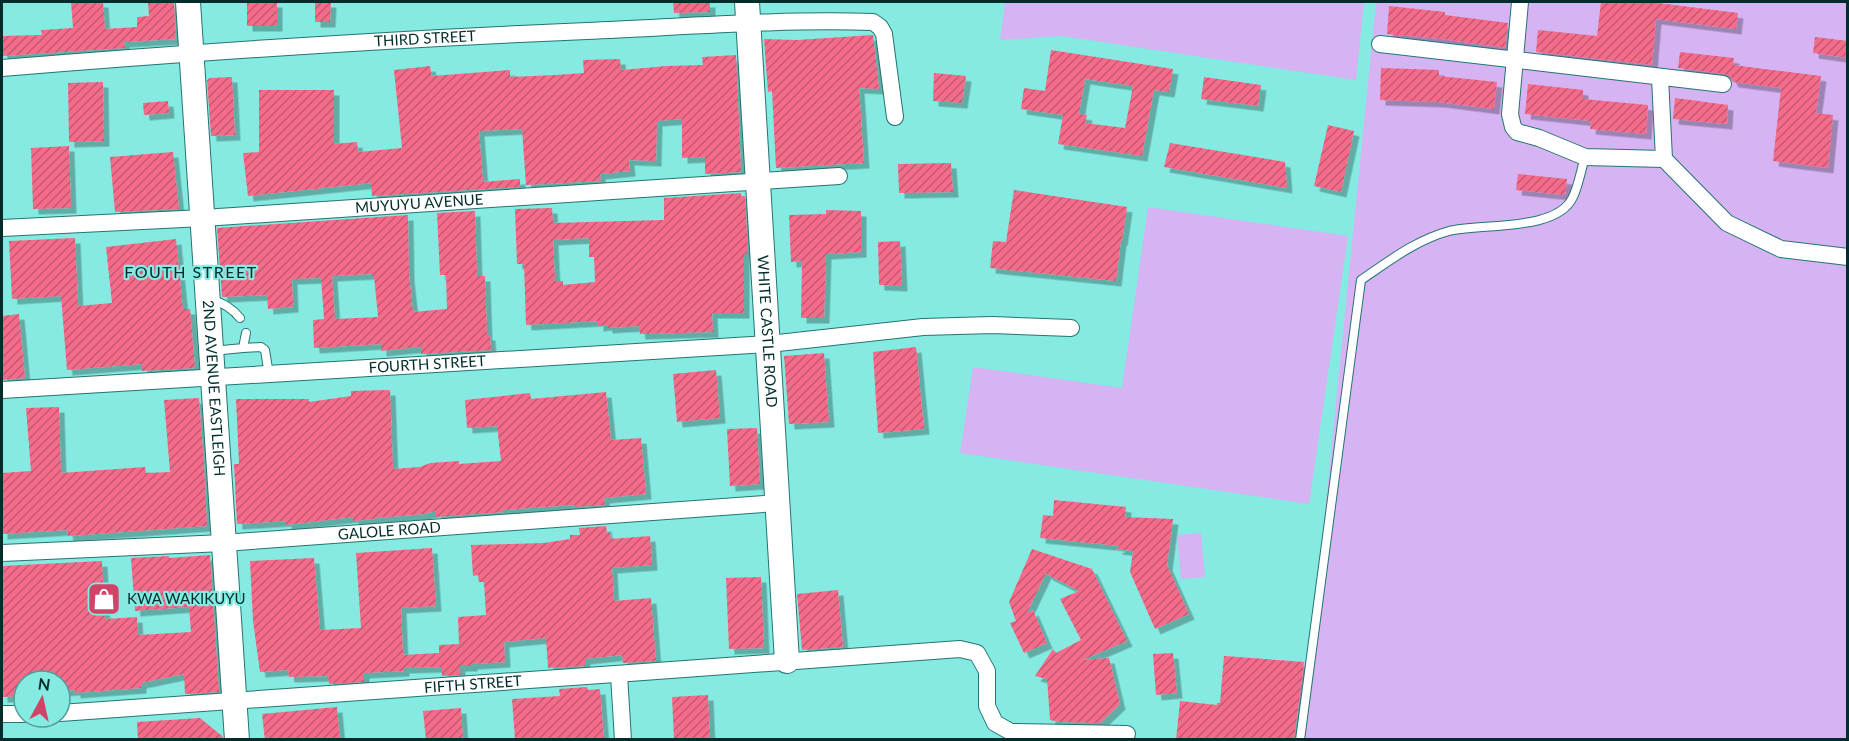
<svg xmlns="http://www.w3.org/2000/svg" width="1849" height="741" font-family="Lato,sans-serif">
<defs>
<pattern id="building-hatch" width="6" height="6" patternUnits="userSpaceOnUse" patternTransform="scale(1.5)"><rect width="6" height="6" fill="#f56c8a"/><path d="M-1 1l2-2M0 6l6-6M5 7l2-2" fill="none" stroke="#c45971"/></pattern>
<filter id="shadow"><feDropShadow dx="5.5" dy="5.5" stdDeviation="0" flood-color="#0004"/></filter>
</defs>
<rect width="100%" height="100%" fill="#85eae2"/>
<!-- grass -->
<path fill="#d6b3f3" d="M1005,2H1364L1356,80L1062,36L1000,40Z
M1376,2H1847V739H1303L1304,706L1221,700L1224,656L1310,662Z
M1148,207L1348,236L1309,504L960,453L973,367L1122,388Z
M1201,533L1205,577L1181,579L1177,535Z"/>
<!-- building -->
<path fill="url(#building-hatch)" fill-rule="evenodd" filter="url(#shadow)" d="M71,2H103L105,29L137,27V17L149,16L148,2H174L176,39L124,42L125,48L2,56V36L42,35L41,30L73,28Z
M247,2H277V26H247Z
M315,2H331L330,22H315Z
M673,2H710V12L674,13Z
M1601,2H1658V3L1738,13L1736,29L1656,19L1652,65L1536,52L1538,30L1597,36Z
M1389,6L1445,12V15L1508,23L1505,48L1443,39L1387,34Z
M873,35L879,89L859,88L864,163L776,168L772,91L768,92L764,39L797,40Z
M1815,37L1848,41V58L1813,53Z
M1051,50L1173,69L1169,92L1154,90L1142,156L1058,144L1063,115L1021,109L1024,88L1045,91ZM1085,79L1133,86L1125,128L1085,123L1087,115L1079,114Z
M1680,52L1734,58L1733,65L1821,76L1816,113L1833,115L1828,168L1773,161L1781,88L1733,82L1730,76L1724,74L1678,68Z
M736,55L741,172L705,174V157L682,158V119L657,121L656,161L629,160L630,171L600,174L601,181L526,185L522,129L479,131L483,182L520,179V187L372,196L371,183L248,196L243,153L259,152V90H334V144L357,142L358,152L402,148L394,70L430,66L432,76L510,70V77L556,75L584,73L583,60L620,59L621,70L667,66L703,65L702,57Z
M1381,68L1439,70V76L1497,82L1494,109L1439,102L1380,100Z
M934,73L966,76L962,103L933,101Z
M232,77L235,135L211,136L207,80L210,78Z
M1204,77L1261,85L1258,106L1201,99Z
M103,82L104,141L69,142L68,83Z
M1528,84L1583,90V99L1648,105L1646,134L1590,129L1591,121L1525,114Z
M1675,98L1728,105L1727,124L1673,119Z
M168,101L169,113L144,115L143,103Z
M1328,125L1354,131L1341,192L1314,186Z
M1170,143L1285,162L1287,188L1164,167Z
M69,146L71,208L33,209L31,148Z
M173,152L179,209L115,212L110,157Z
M951,163L953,192L899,193L898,164Z
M1518,174L1567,179L1565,195L1516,190Z
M1014,190L1127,207L1122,241L1121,240L1116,281L990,268L993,241L1006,242Z
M741,193V196H745L747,234V254H744V313H712L713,332L640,334L639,326L607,328V325L598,326V321L526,325L524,264H517L515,209L552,208L553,223L664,220V198ZM589,238V257H594L595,282L563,285V281H555L553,240Z
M826,210L861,211V252L826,254L824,318H801L802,261L791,262L789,215L826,214Z
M475,211L477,276H485L487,335H490L491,350L421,354V347L381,351V344L314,348L313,320L324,319L321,278L292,279L293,307L268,309L267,295L222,297L217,228L408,215L409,275L413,312L447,309L446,275H440L437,213ZM372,274V276H374L378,317L335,319L332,276Z
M75,238L78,306L112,303L106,247L176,239L183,309H190L195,368L142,371V364L67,370L61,296L12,299L9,241Z
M900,241L902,286L879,285L878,242Z
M19,314L25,378L2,380V316Z
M916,347L924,429L878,433L873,352Z
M824,353L829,422L789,424L784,356Z
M716,370L720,418L677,422L673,374Z
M390,390L393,469L420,467L430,463L459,461V464L501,461L497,426L467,428L465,400L530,393L531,399L606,392L611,440L641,438L646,494L604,498L605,505L575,507L574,505L544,507L504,510V512L436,517V511L424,514L375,518V519L353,521V517L286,525V521L237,524L234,464H239L236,399H309V402L351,396V391Z
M199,398L204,464L207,526L68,536L67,530L2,534V473L31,471L26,408L59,407L61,473L145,467L146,473L170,472L164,400Z
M757,428L760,484L730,486L727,429Z
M1054,500L1126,507L1125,517L1173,519L1167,565L1189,614L1155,629L1130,572L1133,551L1116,549L1120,546L1040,538L1043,515L1053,516Z
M606,526L607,533H610L611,539L650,536L652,565L612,568L614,601L651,598L656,661L623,663L622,655L585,659V666L548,668L546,638L504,642L505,662L472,664V666H460V675L442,676V667H440L404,668V671L364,673V682L329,684L328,676L289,677L288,670L260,672L253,621L250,561L314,558L320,630L361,628L356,553L432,548L436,606L401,608L403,655L439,653V645L459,644L458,617L486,615L484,582H479L478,575L473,576L471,545L544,543L570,539V535H580L579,528Z
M1032,549L1092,569L1127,641L1083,660L1109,658L1120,704L1100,723L1061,722L1050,720L1047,679L1035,676L1053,649L1056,653L1081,640L1060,599L1079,591L1048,575L1046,573L1027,613L1033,610L1047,643L1024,653L1010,623L1016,621L1009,602Z
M210,555L219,692L185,694L184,674L141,683V688L75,693V690L60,691V681H24V696L2,697V566L102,561L105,619L137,617L138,635L191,632L189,607L135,611L131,558L169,556V558Z
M761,577L764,648L729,649L726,578Z
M838,590L843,647L802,650L797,594Z
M1173,653L1177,693L1156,695L1153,654Z
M1224,656L1304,662L1294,740H1176L1180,701L1217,705V703H1220Z
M587,687L588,690L600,689L604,740H515L512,699L560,696L559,689Z
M708,695L710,740H674L672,697Z
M337,707L340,740H265L262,714Z
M461,708L463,740H426L423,711Z
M200,718L222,736L223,740H138L137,722Z"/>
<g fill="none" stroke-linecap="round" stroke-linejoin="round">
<!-- lane casing -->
<g stroke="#247570" stroke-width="10">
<path id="lane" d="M211,299C224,304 232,308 240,318
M243,348L261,347L265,350L269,375
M212,351L243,348L246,333
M1300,740L1361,280C1389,261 1416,240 1449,231C1481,223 1557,232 1573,197C1579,184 1581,170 1585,157"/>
</g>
<!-- street casing -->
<g stroke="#247570" stroke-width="18">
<g id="street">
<path d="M1520,2L1510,114L1513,127L1517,132L1539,138L1585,157L1664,159"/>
<path d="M1380,44L1723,84"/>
<path id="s1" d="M2,68C196,52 391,39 587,31C682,27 778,19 873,22L880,27L884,34L895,117"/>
<path d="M1660,78L1664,159L1727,223L1781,249L1848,257"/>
<path id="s2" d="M2,228L203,218L839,176"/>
<path id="s3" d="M2,390L769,344L923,327L992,325L1071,328"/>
<path id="s4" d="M2,553L223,543L777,503"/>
<path d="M619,675L623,740"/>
<path id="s5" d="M60,713C360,694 660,670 960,649L977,653L987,671V706L995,723L1011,732L1127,734"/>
<path d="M2,714H24"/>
</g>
</g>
<!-- secondary casing -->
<g stroke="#247570" stroke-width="26">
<g id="secondary">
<path id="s6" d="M188,2L237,740"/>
<path id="s7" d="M747,2L787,661"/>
</g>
</g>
<!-- lane -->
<use href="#lane" stroke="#fff" stroke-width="8"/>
<!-- street -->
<use href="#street" stroke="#fff" stroke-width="16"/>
<!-- secondary -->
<use href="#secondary" stroke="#fff" stroke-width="24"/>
</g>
<!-- icons -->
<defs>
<g id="shop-square" transform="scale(1.725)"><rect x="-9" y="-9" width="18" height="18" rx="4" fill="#d24368" stroke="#85eae2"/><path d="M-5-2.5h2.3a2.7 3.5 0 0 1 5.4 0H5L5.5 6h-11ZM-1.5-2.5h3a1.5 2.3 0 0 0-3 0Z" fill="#fff"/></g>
</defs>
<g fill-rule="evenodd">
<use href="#shop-square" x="104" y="599"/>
</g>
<g text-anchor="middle" stroke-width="4.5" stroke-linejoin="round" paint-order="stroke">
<!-- street labels -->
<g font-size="15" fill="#002d2b" stroke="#85eae2">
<text dy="5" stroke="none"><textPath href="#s1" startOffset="424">THIRD STREET</textPath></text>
<text dy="5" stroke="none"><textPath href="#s2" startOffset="418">MUYUYU AVENUE</textPath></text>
<text dy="5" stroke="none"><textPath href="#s7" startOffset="330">WHITE CASTLE ROAD</textPath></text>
<text dy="5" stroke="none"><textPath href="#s3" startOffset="426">FOURTH STREET</textPath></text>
<text dy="5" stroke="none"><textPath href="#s6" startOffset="387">2ND AVENUE EASTLEIGH</textPath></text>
<text dy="5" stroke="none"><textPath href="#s4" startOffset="388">GALOLE ROAD</textPath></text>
<text dy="5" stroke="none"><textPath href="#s5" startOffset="414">FIFTH STREET</textPath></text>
</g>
<!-- poi labels -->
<g font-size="15" fill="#002d2b" stroke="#85eae2" text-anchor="start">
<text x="127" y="604">KWA WAKIKUYU</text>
</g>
<!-- neighbourhood labels -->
<g font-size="16" letter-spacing="1.5" fill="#002d2b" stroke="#85eae2">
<text x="191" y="278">FOUTH STREET</text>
</g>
</g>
<!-- border -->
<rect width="1849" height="741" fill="none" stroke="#002d2b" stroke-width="6"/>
<!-- north arrow -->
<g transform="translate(42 699) rotate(8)"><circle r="28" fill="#85eae2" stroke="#509e99" stroke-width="1.5"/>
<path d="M0-4.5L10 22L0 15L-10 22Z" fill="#d24368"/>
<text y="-9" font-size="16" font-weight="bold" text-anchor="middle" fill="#002d2b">N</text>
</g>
</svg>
